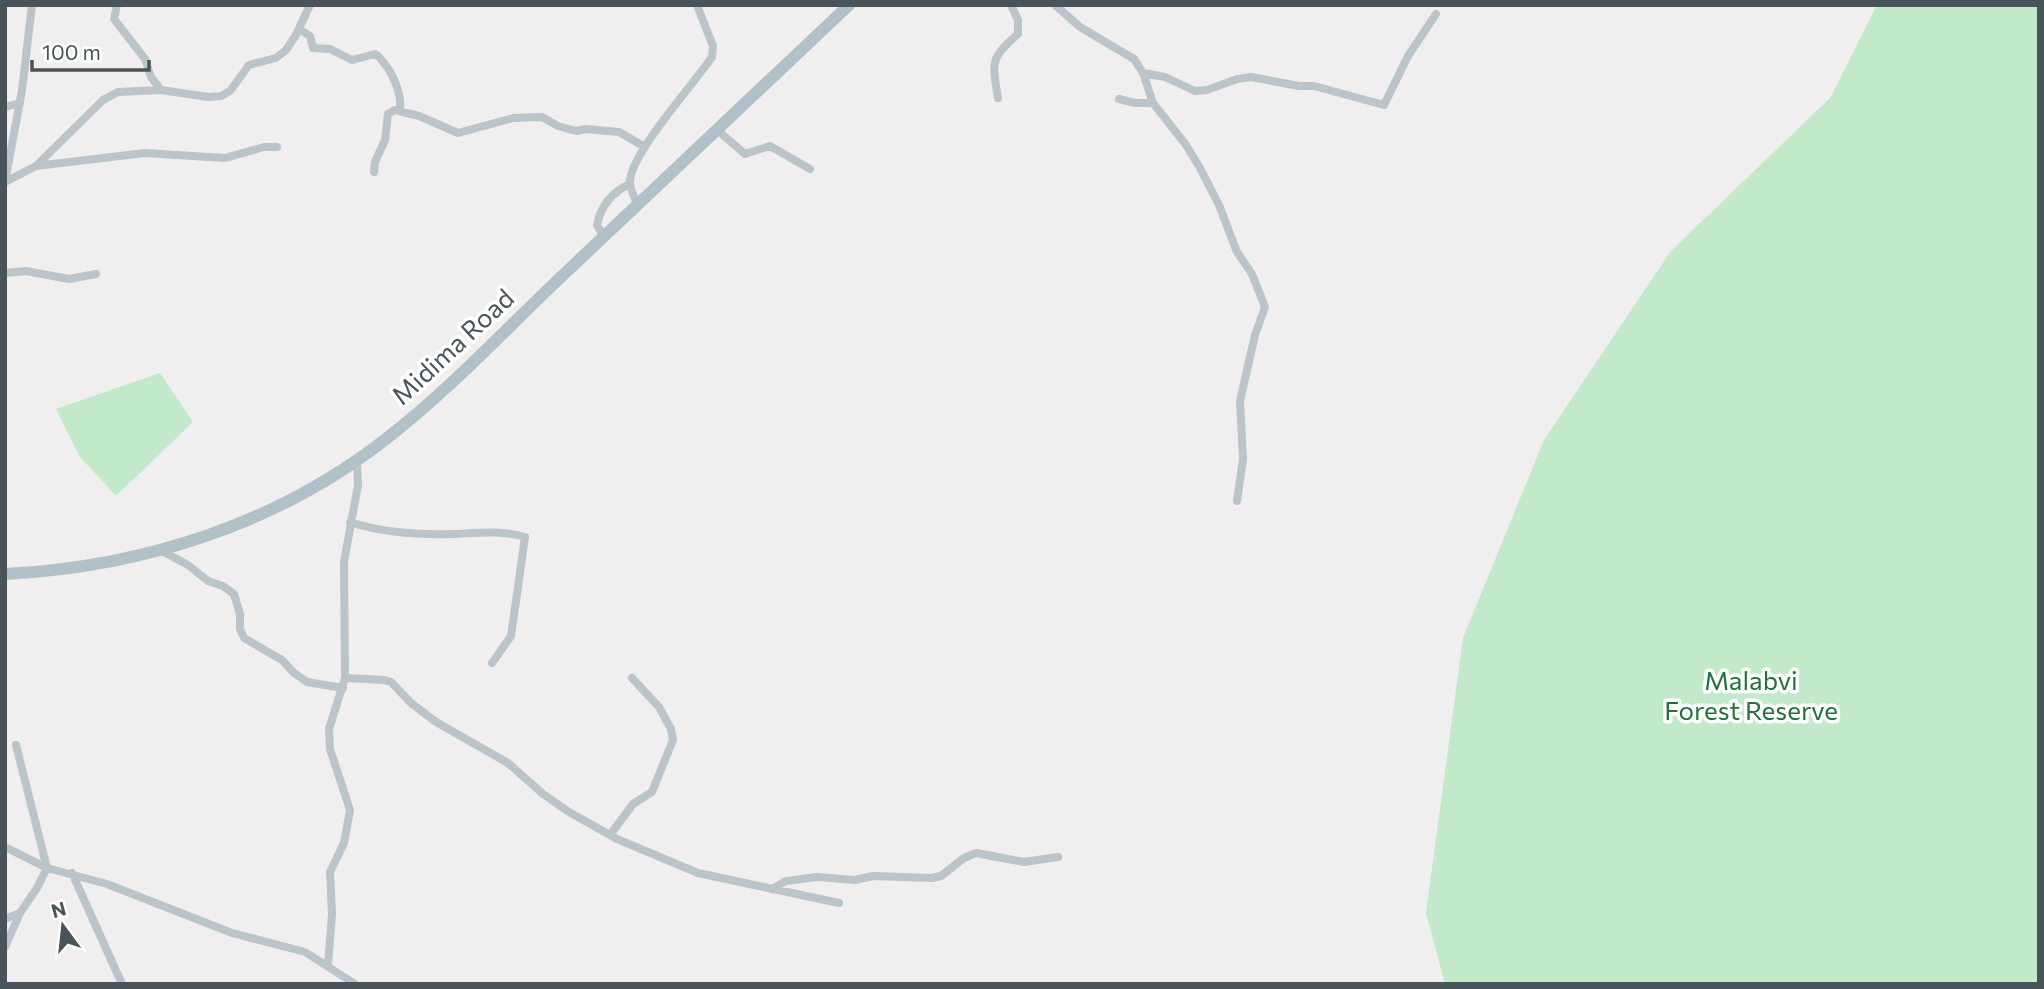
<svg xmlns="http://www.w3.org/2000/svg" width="2044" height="989" font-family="Commissioner,sans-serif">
<rect width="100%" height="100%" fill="#f0eeee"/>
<!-- green -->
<path fill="#c1e9ca" d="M1877,5H2039V984H1445L1426,913L1463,638L1544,440L1671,251L1830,98Z
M160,373L193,422L116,496L80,457L56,409Z"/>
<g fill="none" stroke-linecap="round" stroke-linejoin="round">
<!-- minor -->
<path stroke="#bbc4c9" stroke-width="8" d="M117,5L114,19L145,59L151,77L161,90
M1055,5L1080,27L1134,59L1143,73L1153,103L1186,145L1200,168L1219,205L1237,252L1252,274L1265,307L1255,335L1240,401L1243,459L1237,501
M299,29L310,36L313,48L330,49L352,60L375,54L379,57C392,71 402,92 400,111
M1143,73L1165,77L1195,91L1207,90L1237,79L1251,77L1299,86H1314L1384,105L1408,56L1436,14
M998,98C992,62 990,58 1018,34V20L1011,5
M1119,99L1135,103H1153
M5,107L20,103
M717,130L745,154L770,146L810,169
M36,166L145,153L225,158L264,147H277
M374,172L375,162L385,140L388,114L395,110L419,116L458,133L513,118L542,117L558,126L576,131L586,129L619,132L645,147
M5,182L36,166L103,100L118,92L161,90L208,97L221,96L230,91L249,65L276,58L286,50L296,35L309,7
M5,182L22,90L32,5
M638,206C635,198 629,188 630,180C633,151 693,85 712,57L713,46L697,5
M604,237L597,225C601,205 612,192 630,184
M5,273L26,271L69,279L96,274
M350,522C383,533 419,535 454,534C478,533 501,530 525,537L511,636L492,663
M160,550L188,565L208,581L223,586L234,594L240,614V629L244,638L282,660L294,673L307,682L343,688
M345,678L384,680L391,682L411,703L436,722L508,763L543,794L569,812L617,839L698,873L839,903
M610,835L633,804L652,792L673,740L671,729L659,707L632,678
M5,847L47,868L107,884L232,933L305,952L355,984
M72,873L122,984
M772,889L786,881L817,877L855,880L873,876L932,878L941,876L964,858L976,853L1024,862L1058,857
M5,919L20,913
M5,947L20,913L37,888L47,868L16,745
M328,965L332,914L330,872L344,843L350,810L330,749L329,729L345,678L344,562L358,485L357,461"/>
<!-- primary -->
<path stroke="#b1c1c9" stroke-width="12" d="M5,574C144,567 281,523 391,435C452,387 505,330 561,277C657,187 753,96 849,5"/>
</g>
<g text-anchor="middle" stroke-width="7" stroke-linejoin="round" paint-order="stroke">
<!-- street labels -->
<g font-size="26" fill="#485459" stroke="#fff">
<text transform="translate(453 347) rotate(-43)" y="9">Midima Road</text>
</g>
<!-- park labels -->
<g font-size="26" fill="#22713c" stroke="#fff">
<text x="1751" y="690">Malabvi<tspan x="1751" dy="30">Forest Reserve</tspan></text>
</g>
</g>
<!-- border -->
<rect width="2044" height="989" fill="none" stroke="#485459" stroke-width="14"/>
<!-- north arrow -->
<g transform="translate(63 926) rotate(345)" stroke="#ffffff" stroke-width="5" paint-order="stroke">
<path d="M0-5L12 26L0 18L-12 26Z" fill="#485459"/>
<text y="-10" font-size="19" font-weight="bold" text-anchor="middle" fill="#485459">N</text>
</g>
<!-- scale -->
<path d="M32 60v10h117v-10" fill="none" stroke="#485459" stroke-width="3.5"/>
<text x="42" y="60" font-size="21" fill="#485459" stroke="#ffffff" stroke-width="5" paint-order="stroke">100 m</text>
</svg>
